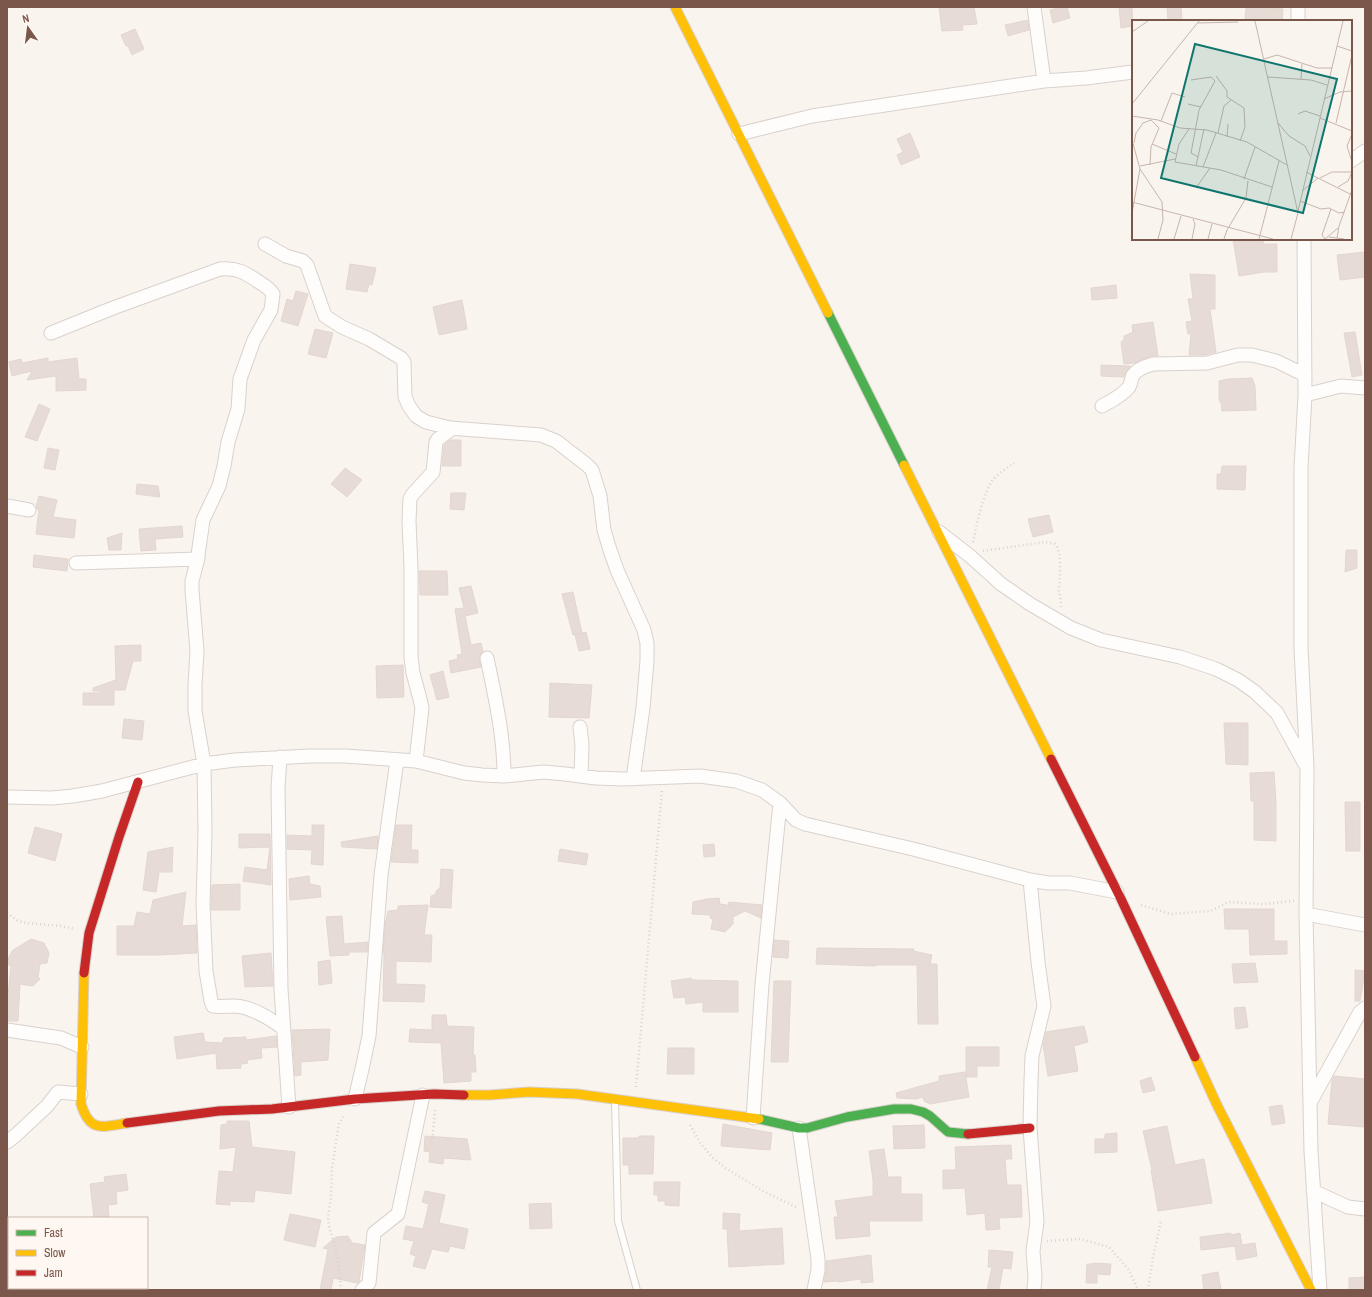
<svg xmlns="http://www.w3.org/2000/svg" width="1372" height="1297" font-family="'Archivo Narrow',sans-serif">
<rect width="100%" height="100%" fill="#faf4ee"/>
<!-- building -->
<path fill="#e7dbd5" stroke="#e3d6d0" d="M939,7H974L977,24L962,25L963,30L942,31Z
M1063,7H1067L1070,18L1053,23L1050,10Z
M1119,7H1132L1133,26L1121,28Z
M1167,7H1181L1182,21H1168Z
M1246,7L1283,9L1282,21H1245Z
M1028,20L1029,30L1008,36L1005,25Z
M135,29L144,49L132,55L128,46H126L121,35Z
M910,133L920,157L901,165L897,155L903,152L897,139Z
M1233,239H1259V241L1264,242L1263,244H1277V272H1264L1239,276Z
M1365,252V277L1340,280L1337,255Z
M350,264L376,268L372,285L369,284L367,292L346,289Z
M1190,274L1215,275V309H1210L1216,352L1204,355H1189L1191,334H1188L1186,322L1192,321L1188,299H1193Z
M1116,285L1117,298L1092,300L1091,288Z
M296,291L308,294L298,326L281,321L287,299L293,301Z
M462,300L467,329L439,335L433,307Z
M1153,322L1158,356H1151L1134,363L1124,364L1121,342L1124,339V336L1133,332L1132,325Z
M315,329L333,333L326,358L308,354Z
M1355,332L1362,375L1352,377L1344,333Z
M48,358V362L77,358L79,379H86V390L56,391V376L27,380L32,371L12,376L9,362L21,359L22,363Z
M1101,365L1130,366L1126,372L1124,377L1101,376Z
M1252,378L1255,386L1256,410L1222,411L1221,403L1219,400V381L1228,379Z
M39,404L50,409L37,441L25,437Z
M450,440H461V466H442L444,445Z
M48,448L59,450L55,470L44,468Z
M1222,466H1246L1245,490L1217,489V474H1221Z
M345,468L362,480L347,497L331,484Z
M137,484L158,486L160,497L136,494Z
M451,493H466L464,510L450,509Z
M39,496L57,500L53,517L76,520L74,538L36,534L39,509H37L36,507Z
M1049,515L1053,532L1033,537L1028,519Z
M182,526L183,537L155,539L156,550L141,551L139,529Z
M122,533L121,550H109L107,538Z
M1346,550H1357V568L1345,572Z
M34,555L68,559L67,571L33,567Z
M419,571H447L448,595H420Z
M471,586L478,613L465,616L471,645L481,643L483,652L480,655L479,659L481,667L451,673L449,661L458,659L457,655L462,654L455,609L464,608L459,588Z
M573,592L582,633L573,635L562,594Z
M586,632L590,649L579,651L575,635Z
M141,645V661H133L125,690H114V705H83V693H101V691H93V688L116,680L115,646Z
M403,665L404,697L377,698L376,666Z
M443,671L449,697L437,700L430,675Z
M550,683L592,685L589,718L549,717Z
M124,719L144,721L142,740L122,738Z
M1224,723H1248V765L1226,764Z
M1274,772L1276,802V841L1254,840V801H1251L1250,773Z
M1345,802H1360V851H1346Z
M312,825H324L323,865L311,864L312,850L287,849V835L312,836Z
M396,825H412L411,850H418V863L391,862Z
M35,827L62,834L55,861L28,853Z
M239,834H270L271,885L243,881L245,867L267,870L270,847L239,848Z
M378,836L377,849L342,847L341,842Z
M714,844L715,856L704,857L703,845Z
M173,847L172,872H159L156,892L143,890L148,852Z
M560,849L588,854L586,865L558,861Z
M441,869L453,870L451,908L430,907L431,896L436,894V891L440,888Z
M309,876L310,884L320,886L321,897L290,900L289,879Z
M240,884V910H211L212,885Z
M186,892L182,926L196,925L197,953L159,955H117V926H134L137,912L150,914L153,900Z
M719,898L720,904L733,906L728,904L729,902L762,905L761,918L745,911L733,917V924L725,932L711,929L713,919L710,918L711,915L692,914L693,902L707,899Z
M428,905L424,935H432L431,962L396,961V984L425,985L424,1002L383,1001L384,953H383L385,926L388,911L398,910V906Z
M1224,909H1274V941H1287V954L1250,955L1249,929H1225Z
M342,916L344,944L368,942L367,952H349V955L330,956L326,917Z
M31,939L44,943L49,953L47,963L40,964L38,977L40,979L33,986L20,984L18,1021H7V995H8L11,966L7,964V961L12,951Z
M774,940L789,941L788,958L773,957Z
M817,948L914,949L913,951L932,955L930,964H937L938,1024H918L917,965H875V966L816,964Z
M271,953L273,986L245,987L242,956Z
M330,960L332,983L319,985L318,962Z
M1255,963L1258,982L1234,983L1232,964Z
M1355,970L1365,971L1360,1001H1355Z
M691,978L693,980L738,981V1012H703V1002L686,1004L685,997L674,998L671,981Z
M774,981H791L788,1062H771Z
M1245,1007L1248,1027L1236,1029L1234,1008Z
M432,1015H446L447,1026L474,1027L473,1055H475L476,1072H471V1081L444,1083L441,1043L409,1042L410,1029L432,1030Z
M1084,1026L1088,1042L1074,1046L1078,1071L1048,1076L1043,1045L1046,1032Z
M330,1029L328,1060L301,1062V1075L295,1076L292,1030Z
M203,1033L205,1042L222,1043L224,1038L246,1037V1040L276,1036L277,1047L261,1048L262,1058L247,1060L248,1063L241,1064V1068L217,1069L216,1053L177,1059L174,1037Z
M966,1047H999V1066H977V1077H966Z
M668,1048H694V1074H667Z
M965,1072L969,1097L930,1104L924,1101L923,1097L916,1099L897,1098L896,1093L939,1081V1076Z
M1334,1076L1365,1079V1127L1328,1124L1332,1080Z
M1151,1077L1155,1090L1143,1093L1140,1081Z
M1282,1105L1285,1123L1272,1125L1269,1107Z
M227,1121H249L252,1147L295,1152L291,1194L255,1190L254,1202L230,1201V1205L216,1204L219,1171L233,1172L236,1147L220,1149L221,1125L227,1124Z
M723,1124L772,1133L770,1150L721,1146Z
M924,1125L925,1148L894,1149L893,1126Z
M1167,1126L1175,1165L1204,1159L1212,1203L1158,1211L1151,1170H1152L1143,1131Z
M1117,1133V1152L1095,1153V1139H1105V1134Z
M425,1136L467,1139L471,1160L444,1158L443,1164L429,1162L430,1152L424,1151Z
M639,1136H654L653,1174H629V1165H623V1138H639Z
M1011,1145L1012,1159H1005L1007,1185H1021L1022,1217L999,1218L1000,1229L986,1230L985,1213L967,1215L965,1188L943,1189V1170H956L955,1147Z
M884,1149L888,1177H901V1194H922V1221H869L870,1236L836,1239L834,1217H838L835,1201L873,1196V1180L869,1151Z
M126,1174L128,1190L116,1192L117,1204L108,1205L109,1218H94L90,1184L105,1182L104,1177Z
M654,1182H680L679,1206L665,1205V1201H658V1195H654Z
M425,1191L445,1195L439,1223L468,1229L464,1249L450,1246L448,1252L432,1249L425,1269L413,1266L416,1256L410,1254L414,1241L403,1239L406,1226L423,1229L429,1204L422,1202Z
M551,1203L552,1228L530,1229L529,1204Z
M723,1213L740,1214L739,1231L782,1228L784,1264L729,1267L727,1229H723Z
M290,1214L321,1220L315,1247L284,1240Z
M1231,1233V1235L1240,1233L1242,1245L1255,1243L1257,1256L1237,1260L1235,1246H1236L1201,1250L1200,1237Z
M348,1236L352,1243L365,1245L359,1282L357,1283L333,1278L331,1290H320L328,1249L323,1248L336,1237Z
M989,1250L1013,1252L1011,1269L1003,1268L999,1290H987L992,1267H988Z
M871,1255L873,1282L861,1283V1279L838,1282V1281L824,1282L826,1271V1261Z
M1093,1263L1111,1264L1110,1275L1097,1274V1283H1086L1087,1264H1093Z
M1218,1272L1221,1290H1204L1202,1275Z
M1365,1277V1290H1349V1278Z"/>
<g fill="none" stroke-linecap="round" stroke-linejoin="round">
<!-- lane casing -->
<g stroke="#d9d1cc" stroke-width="8">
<path id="lane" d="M615,1101L618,1221L637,1290"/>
</g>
<!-- street casing -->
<g stroke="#d9d1cc" stroke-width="15">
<path id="street" d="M1034,7L1044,81
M1298,21V7
M739,134L812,116L1044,81L1086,78L1133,72
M1351,161L1365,151
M1304,239L1305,395L1301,468V648L1307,768L1306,914L1311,1151L1320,1290
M265,244L286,256L303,261L307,265L325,316L342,327L369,339L401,358L404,362L405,397L409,406L416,416L426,422L450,428L541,435L556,441L587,465L592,470L600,496L604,530L609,547L617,570L644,630L647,643V661L643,708L633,779
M51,333L113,308L220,269C236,267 246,273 259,282C264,285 270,289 273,294L271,310L254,340L240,379L238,409L228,442L224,466L219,486L203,520L197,562L192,581V590L197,651L195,685V711L204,764L205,832L203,904L206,971L211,1001L213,1006C220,1007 227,1006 235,1006C252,1007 269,1018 283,1028
M1305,395L1341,386L1365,388
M1102,406C1111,401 1122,396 1129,387C1131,384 1131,379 1133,375C1137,369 1146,366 1153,364L1207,363L1238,355H1252L1276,361L1305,375
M7,506L29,510
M939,532L970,556L1001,584L1030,604L1071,628L1101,640L1180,657L1216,669L1238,680L1255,692L1277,713L1305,764
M76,563L198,559
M487,658C495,697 504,735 504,776
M580,727L582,745L581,776
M280,757L278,788L281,989L289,1107
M416,761L422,708L420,699L413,673L411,657V568L409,521L410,499L412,495L433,472L436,442L438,439L453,428
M7,797L52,798L73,796L102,791L204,764L235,760L310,756H345L416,761L464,773L482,775L504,776L544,772L565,774L596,778L623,779L700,776L736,781L762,790L780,803L796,820L805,824L913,849L1030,880L1048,883H1070L1117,892
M1030,880L1038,962L1044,1006L1032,1056L1031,1081L1030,1128L1037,1222L1033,1251L1035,1277L1034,1290
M1306,914L1365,925
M7,1030L61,1038L82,1047
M355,1099L362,1069L369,1036L381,875L397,760
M1311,1101L1360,1012L1365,1008
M753,1118L762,984L780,803
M799,1128L818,1259V1270L814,1290
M7,1142L16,1135L47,1106L58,1092L81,1094
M1313,1191L1348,1207L1365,1209
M362,1290L369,1283L374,1233L398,1214L423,1095"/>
</g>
<!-- fast casing -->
<g stroke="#d9cfca" stroke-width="11">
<path id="fast" d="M828,313L904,465
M759,1119L799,1128H807L847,1117L894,1109H911L923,1112L930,1116L948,1132L968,1134"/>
</g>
<!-- slow casing -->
<g stroke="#d9cfca" stroke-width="11">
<path id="slow" d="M675,7L828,313
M904,465L1051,759
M84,973L81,1104C90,1133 102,1127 127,1123
M1195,1057L1217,1105L1311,1290
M464,1095H489L529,1092L577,1094L759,1119"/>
</g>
<!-- jam casing -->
<g stroke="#d9cfca" stroke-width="11">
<path id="jam" d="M1051,759L1121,899L1195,1057
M84,973L89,933L119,837L138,782
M127,1123L219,1111L272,1109L355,1099L434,1094L464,1095
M968,1134L1030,1128"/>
</g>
<!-- path -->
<path stroke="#dcd2ce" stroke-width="2.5" stroke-dasharray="1 3" stroke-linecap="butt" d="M973,542C977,523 982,497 992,481C998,473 1007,468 1014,463
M983,551L1045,542L1055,544C1063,553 1059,579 1059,591C1060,596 1061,602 1061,607
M1141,905L1170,914L1211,911L1228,902L1263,904L1294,901
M7,913L18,921L26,923L61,926L75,929
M636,1087L662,790
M690,1125L701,1144L714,1159L727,1169L763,1191L798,1208
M432,1143L435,1110
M1047,1241L1080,1239L1109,1247L1129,1270L1138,1290
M341,1290L338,1259L329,1226L328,1218L331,1197L332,1168L339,1123L344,1116
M1148,1290L1153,1257L1161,1221"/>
<!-- lane -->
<use href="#lane" stroke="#fefdfc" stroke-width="6"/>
<!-- street -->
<use href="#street" stroke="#fefdfc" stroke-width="13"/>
<!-- fast -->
<use href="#fast" stroke="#4caf50" stroke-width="9"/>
<!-- slow -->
<use href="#slow" stroke="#ffc107" stroke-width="9"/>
<!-- jam -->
<use href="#jam" stroke="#c62828" stroke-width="9"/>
</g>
<!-- overview -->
<g transform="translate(1132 20)">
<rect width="220" height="220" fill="#faf4ee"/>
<path fill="none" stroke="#c7b5ac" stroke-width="1" d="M123,1L166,193L159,219M66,3L106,2M0,12L16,1M205,26L220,31M132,39L145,35L185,48H200M84,56L95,71V77L112,88L113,107L108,121M136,57L179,60L195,65M169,59L170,44M59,60L79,57L83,61L67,90L59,133L66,137M192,79L208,72L220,71M0,84L67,1M56,84L69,87M166,94L173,91L188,96M0,96L26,100L48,108L75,110L115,122L155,145M188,98L220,111M29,101L40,73L53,77M146,103L157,116L173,126L178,136M204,103L220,35M57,109L47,124L43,142L89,150L140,167M86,113L92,86L99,80M220,114L215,126L220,142M95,117L96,104M0,120L8,149L0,193M2,123L4,113L11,103L19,100M20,124L44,134M18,145L19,127L27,108L19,100M8,146L43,139M64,146L72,109M71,147L84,113M8,149L30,182L31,200L26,219M174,152L220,175M188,158L200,152H220M112,159L123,127M206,167L216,161L220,152M64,168L78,148M170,171L186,158M168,181L189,189L197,188L207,193L213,192M0,182L141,219M166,191L211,1M197,217L212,219M205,218L207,206L220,170M42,219L49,196M60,219L63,204L61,199M76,219L80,204M92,219L95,210L114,178L116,161M127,219L147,141M193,219L190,215L199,189M193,219L206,208"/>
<path fill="#0f766e" fill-opacity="0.15" stroke="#0f766e" stroke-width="2" d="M63,24L205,59L171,193L29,158Z"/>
<rect width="220" height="220" fill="none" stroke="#7b564a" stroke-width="2"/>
</g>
<!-- border -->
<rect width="1372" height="1297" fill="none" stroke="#7b564a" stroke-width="16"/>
<!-- legend -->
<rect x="8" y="1217" width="140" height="72" fill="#fff8f2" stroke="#cab7af"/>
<rect x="16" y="1230" width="20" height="6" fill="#4caf50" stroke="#cab7af"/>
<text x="44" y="1237" font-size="12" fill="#7b564a">Fast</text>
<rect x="16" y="1250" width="20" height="6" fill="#ffc107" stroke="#cab7af"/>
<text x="44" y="1257" font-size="12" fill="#7b564a">Slow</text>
<rect x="16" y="1270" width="20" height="6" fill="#c62828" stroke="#cab7af"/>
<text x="44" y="1277" font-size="12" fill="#7b564a">Jam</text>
<!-- north arrow -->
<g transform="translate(28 28) rotate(346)" stroke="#fff8f2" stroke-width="3" paint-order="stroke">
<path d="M0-3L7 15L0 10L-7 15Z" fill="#7b564a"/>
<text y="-6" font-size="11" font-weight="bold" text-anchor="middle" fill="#7b564a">N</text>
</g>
</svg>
